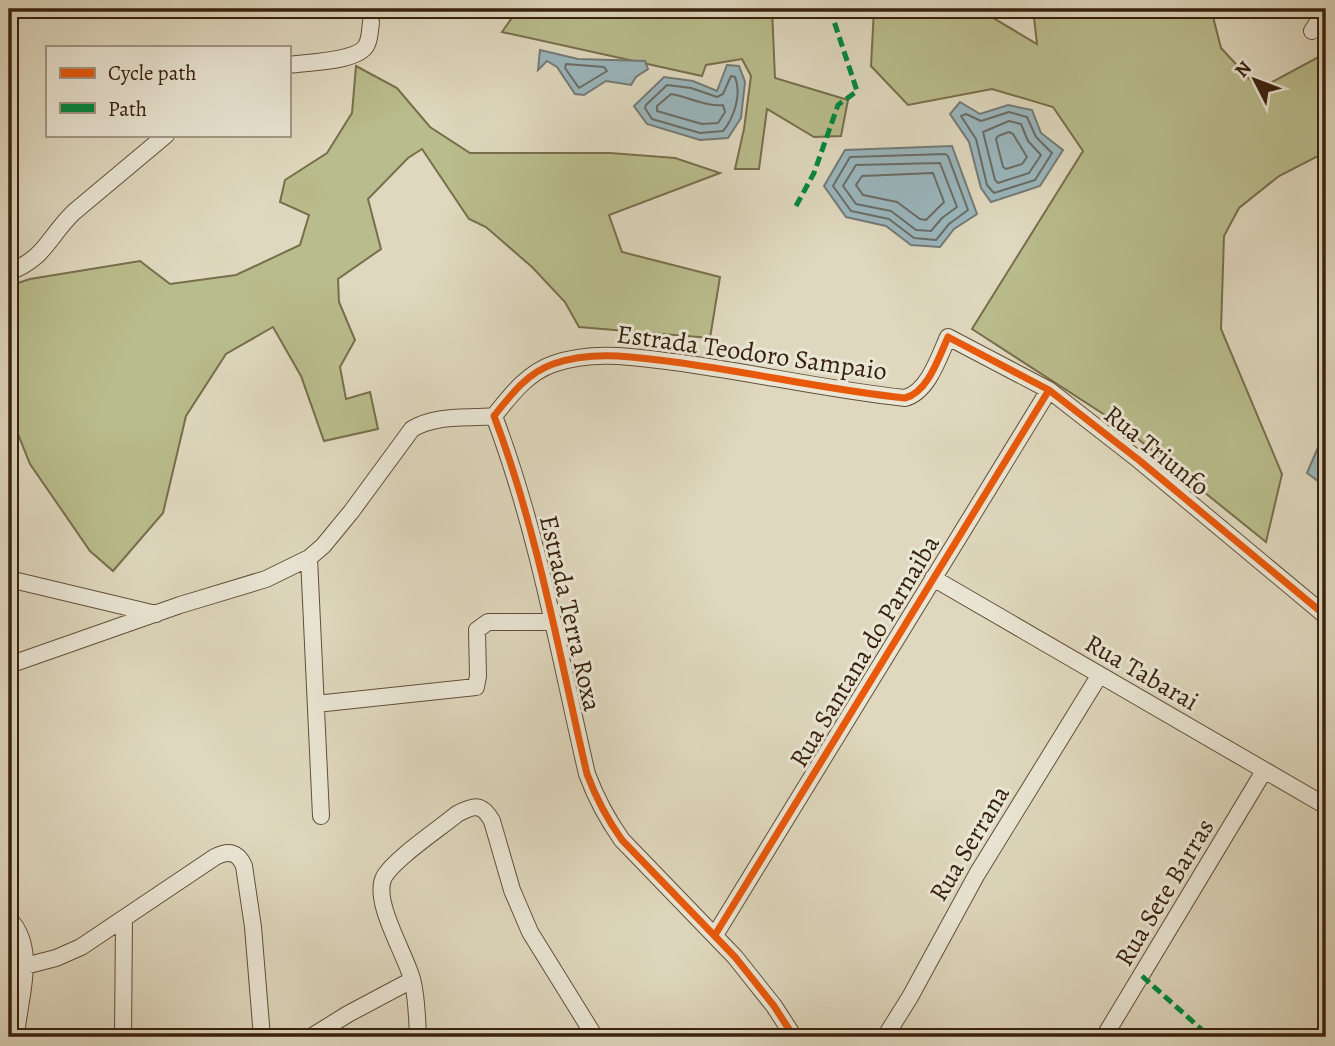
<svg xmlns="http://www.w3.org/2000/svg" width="1335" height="1046" font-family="Alegreya,serif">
<rect width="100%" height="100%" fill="#dfd8be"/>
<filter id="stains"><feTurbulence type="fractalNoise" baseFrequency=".00286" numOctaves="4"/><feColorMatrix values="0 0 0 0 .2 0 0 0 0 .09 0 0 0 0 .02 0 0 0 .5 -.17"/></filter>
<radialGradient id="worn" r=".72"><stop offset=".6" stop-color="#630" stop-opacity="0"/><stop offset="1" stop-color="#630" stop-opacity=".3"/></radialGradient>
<!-- green -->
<path fill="#b9bc8c" stroke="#786e4c" stroke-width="2" d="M518,9H772L775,78L848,100L841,136L814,137L767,109L759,169H735L744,129L751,76L742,59L706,65L702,76L502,32Z
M874,9H978L1037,44L1033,9H1211L1221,48L1259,89L1326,53V76L1321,97L1326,99V152L1279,176L1239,208L1224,236L1221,329L1282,474L1266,542L1122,426L972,329L1083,151L1053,107L992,89L908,105L871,66Z
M356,66L397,88L430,127L470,153H610L675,158L720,173L609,215L622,252L720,277L710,338L579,327L565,302L532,267L486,227L469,219L422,149L408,158L368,199L381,249L338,279L339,302L355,340L340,367L346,399L370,392L378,429L324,441L301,376L273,327L226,354L186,416L163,513L113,571L90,551L30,464L12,419H9V286L30,279L140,261L170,284L236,275L300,245L309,215L280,202L285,180L327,153L352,113Z"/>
<!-- water -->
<path fill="#9ab6bd" stroke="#737a77" stroke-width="2" d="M540,50L578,59L645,61L648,69L636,77L631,85L606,81L584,95L575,94L557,67L547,61L538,70Z
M727,65L739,66L745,82L741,118L728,138L700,140L647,124L634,106L664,77L693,81L717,91Z
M960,102L980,114L1008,105L1032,110L1041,133L1063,150L1040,186L991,202L981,188L969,142L950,114Z
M952,146L977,214L954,229L940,247L911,245L886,226L846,217L824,186L845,150Z
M1319,445L1326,447V487L1307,473Z"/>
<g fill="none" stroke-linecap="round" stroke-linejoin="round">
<!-- shore -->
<path stroke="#696c65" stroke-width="2" d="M566,64L604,67L607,71L579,88L565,68Z
M731,76L735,77C742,94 734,118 723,131L700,133L652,119L645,108L646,105L667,85L691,88L717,97L723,94Z
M671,94C688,97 708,107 723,105L725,112L718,123L702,124L657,111V106Z
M1009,112L1027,117L1036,137L1052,153L1035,180L994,193L987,185L976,139L961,116L966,114L981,121Z
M1009,121L1021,124L1028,141L1041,155L1029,173L998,183L995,180L983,132Z
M1009,132L1013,134L1027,157L1022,164L1006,169L1003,167L996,139L998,136Z
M945,154L948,156L968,210L949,224L936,240L914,238L889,219L851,211L833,186L850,157Z
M940,163L957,207L942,218L931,231L916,230L891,211L856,204L843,186L856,165Z
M933,173L944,202L926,220L920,219L897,202L863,195L856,185L862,176Z"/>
<!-- minor casing -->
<g stroke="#624f39" stroke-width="18">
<path id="minor" d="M1312,31L1326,9
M289,65C307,62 360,62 367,44C370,38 370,29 371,22
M9,272C46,258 48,237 74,212L166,135
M494,416C510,396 527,373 553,364C593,350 633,357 674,362C751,372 828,390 905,398C928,392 939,357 948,337L1049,390L1140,461L1326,616
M494,416C538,532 559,654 587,774C596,798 607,819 622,840L735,957L774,1006L794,1037
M309,558L321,816
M933,578L1326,806
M9,579L156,614
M9,665L180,605L266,579L309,558L323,546L351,512L412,429C437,414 466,419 494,416
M316,704L476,687L478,676L477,630L488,622H553
M9,919C39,949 18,1001 16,1037
M715,935L1049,390
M25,966L56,958L81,947L215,857C229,850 238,852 244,866L253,927L262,1037
M123,1037L124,919
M311,1037L348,1014L412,980
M418,1037C417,1018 417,997 412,979C405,953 372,901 384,877C394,859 439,829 457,814C474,805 482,803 492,821L512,890L530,932L595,1037
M885,1037L910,997L977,874L1099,676
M1104,1037L1264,771"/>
</g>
<!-- minor -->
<use href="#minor" stroke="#eae6d5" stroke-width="16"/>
<!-- quiet -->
<path stroke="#00873e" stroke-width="5" stroke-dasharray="10 5" stroke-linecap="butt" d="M796,206L814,173L838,105L857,91L830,9
M1142,976L1210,1037"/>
<!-- cycleway casing -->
<g stroke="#eae6d5" stroke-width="11">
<path id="cycleway" d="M715,935L1049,390
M794,1037L774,1006L735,957L622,840C607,819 596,798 587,774C559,654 538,532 494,416C510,396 527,373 553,364C593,350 633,357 674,362C751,372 828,390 905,398C928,392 939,357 948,337L1049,390L1140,461L1326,616"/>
</g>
<!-- cycleway -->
<use href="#cycleway" stroke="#e8590c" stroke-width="7"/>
</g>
<g text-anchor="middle" stroke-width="6" stroke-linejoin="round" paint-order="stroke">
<!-- street labels -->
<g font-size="26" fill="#38210d" stroke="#eae6d5">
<text transform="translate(752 352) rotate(8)" y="9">Estrada Teodoro Sampaio</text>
<text transform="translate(1157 450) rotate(39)" y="9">Rua Triunfo</text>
<text transform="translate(571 613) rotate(77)" y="9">Estrada Terra Roxa</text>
<text transform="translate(864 651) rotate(-59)" y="9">Rua Santana do Parnaiba</text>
<text transform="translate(1142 672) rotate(30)" y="9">Rua Tabarai</text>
<text transform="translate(969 843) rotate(-59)" y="9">Rua Serrana</text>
<text transform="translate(1164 892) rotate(-59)" y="9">Rua Sete Barras</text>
</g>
</g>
<!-- margin -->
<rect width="1335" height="1046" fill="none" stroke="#dfd8be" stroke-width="35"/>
<rect x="10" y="10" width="1314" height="1025" fill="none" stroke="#38210d" stroke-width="3.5"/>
<rect x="18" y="18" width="1300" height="1011" fill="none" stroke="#38210d" stroke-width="2"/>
<!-- legend -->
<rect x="46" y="46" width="245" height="91" fill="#eae6d5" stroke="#a39785" stroke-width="2"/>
<rect x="60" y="68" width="35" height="10" fill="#e8590c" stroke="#a39785" stroke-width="2"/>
<text x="108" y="80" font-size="21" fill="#38210d">Cycle path</text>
<rect x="60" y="103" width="35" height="10" fill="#00873e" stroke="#a39785" stroke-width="2"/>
<text x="108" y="116" font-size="21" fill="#38210d">Path</text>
<!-- north arrow -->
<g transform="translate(1255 80) rotate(312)" stroke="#eae6d5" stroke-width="5" paint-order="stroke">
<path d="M0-5L12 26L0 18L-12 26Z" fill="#38210d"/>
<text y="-10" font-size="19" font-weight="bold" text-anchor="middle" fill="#38210d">N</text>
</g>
<rect width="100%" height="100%" filter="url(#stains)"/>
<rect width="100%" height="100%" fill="url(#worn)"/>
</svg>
